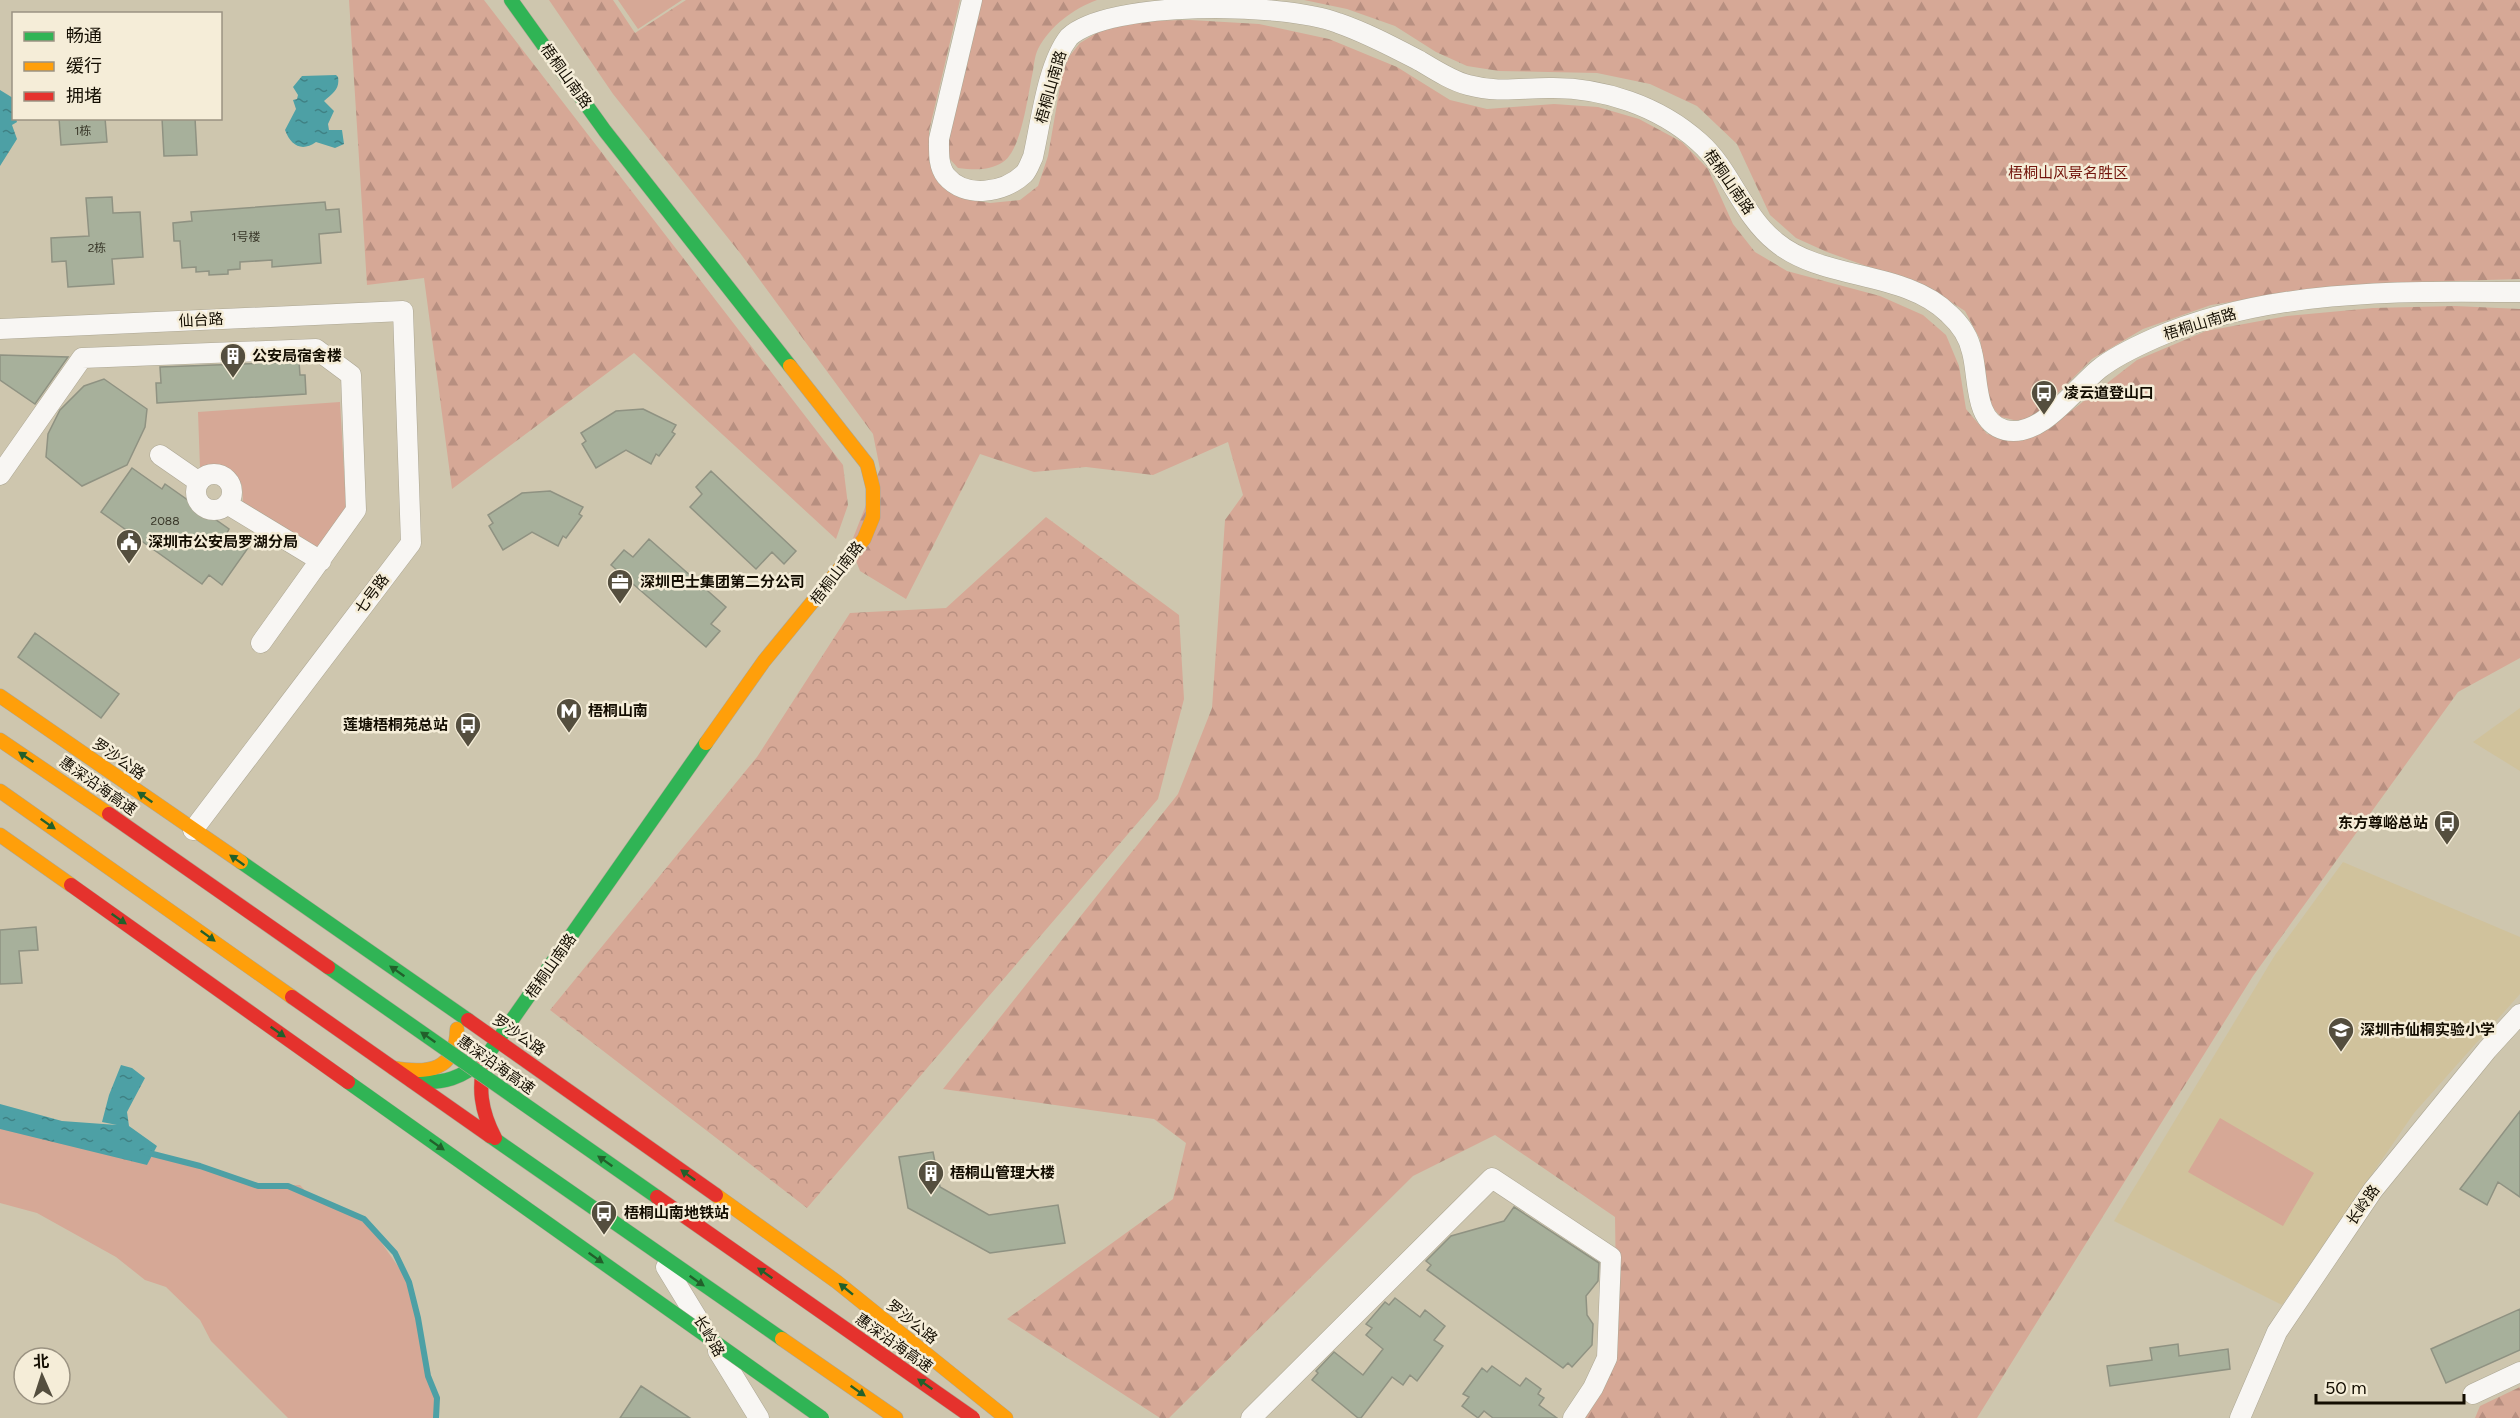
<svg xmlns="http://www.w3.org/2000/svg" width="2520" height="1418" font-family="Figtree,'Noto Sans SC',sans-serif">
<defs>
<pattern id="forest-firs" width="22" height="20" patternUnits="userSpaceOnUse" patternTransform="scale(1.5)"><rect width="22" height="20" fill="#d6a896"/><path d="M5 1l3.5 6h-7zM16 11l3.5 6h-7z" fill="#b78f80"/></pattern>
<pattern id="park-crowns" width="20" height="18" patternUnits="userSpaceOnUse" patternTransform="scale(1.5)"><rect width="20" height="18" fill="#d6a896"/><path d="M2 6a3 3 0 1 1 6 0M12 15a3 3 0 1 1 6 0" fill="none" stroke="#b78f80"/></pattern>
<pattern id="water-ripples" width="26" height="14" patternUnits="userSpaceOnUse" patternTransform="scale(1.5)"><rect width="26" height="14" fill="#4da0a5"/><path d="M2 4q2-2 4 0t4 0M15 11q2-2 4 0t4 0" fill="none" stroke="#3f8184"/></pattern>
</defs>
<rect width="100%" height="100%" fill="#cec6ae"/>
<!-- built -->
<path fill="#d0c29c" d="M2520,708V771L2473,742Z
M2343,862L2520,937V994L2414,1113L2282,1305L2114,1221L2275,955Z"/>
<!-- grass -->
<path fill="#d6a896" d="M618,0H682L638,29Z
M340,402L346,506L337,532L323,549L310,548L243,502L242,485L234,473L210,465L200,468L198,412Z
M2220,1118L2314,1173L2283,1226L2188,1172Z
M3,1128L200,1166L258,1186L300,1185L309,1195L367,1222L409,1282L437,1401L438,1418H288L211,1341L200,1320L166,1287L145,1280L116,1257L37,1213L0,1203V1129Z"/>
<!-- forest -->
<path fill="url(#forest-firs)" d="M349,0H484L843,465L848,505L836,539L634,353L452,489L424,278L367,285Z
M549,0H613L635,33L686,0H960L929,131V157L937,180L958,197L990,203L1020,200L1038,186L1048,156L1064,63L1080,43L1105,28L1135,21L1190,20L1259,24L1329,39L1397,67L1450,100L1487,109L1554,104L1598,107L1639,119L1682,142L1708,169L1733,224L1755,252L1787,271L1880,296L1923,315L1946,335L1959,366L1966,409L1987,434L2021,439L2049,428L2137,360L2206,331L2287,316L2373,308L2455,306L2520,309V658L2458,692L2253,976L1977,1418H1568L1617,1351L1615,1217L1495,1135L1413,1176L1169,1418H1160L1007,1319L1173,1199L1186,1143L1154,1119L943,1089L1178,794L1212,708L1225,520L1243,495L1228,442L1153,475L1086,467L1034,472L980,454L906,599L860,571L850,546L880,469L873,434L740,253L613,94Z
M979,0H1097C1073,9 1051,25 1038,49C1035,55 1034,64 1033,71C1028,93 1022,150 1003,162C989,171 974,170 958,168L948,157V128Z
M1304,0H2520V279L2385,283L2282,294L2211,305L2143,329L2092,359L2033,418L2018,421L2001,417L1988,402L1980,339L1965,311L1931,289L1827,252L1796,238L1770,215L1737,144L1697,106L1650,84L1597,73L1499,71L1467,66L1436,52L1395,26L1347,9Z
M2520,1387V1418H2475L2480,1406Z"/>
<!-- park -->
<path fill="url(#park-crowns)" d="M1046,517L1179,615L1184,699L1158,799L807,1208L550,1010L757,757L850,613L946,608Z"/>
<!-- water -->
<path fill="url(#water-ripples)" d="M336,75L338,77C340,89 333,93 324,101L334,111L328,124L329,130H342L344,144L335,148L316,142C302,152 291,146 285,130L296,109L293,100L297,99L298,95L293,87L302,76Z
M0,90L13,98L14,118L16,119L17,122L12,125L17,139L0,166Z
M121,1065L132,1068L145,1078L127,1112L129,1126L157,1146L147,1165L0,1129V1104L62,1121L117,1125L102,1122L109,1095Z"/>
<g fill="none" stroke-linecap="round" stroke-linejoin="round">
<!-- stream -->
<path stroke="#4da0a5" stroke-width="6" d="M145,1152L200,1166L258,1186H288L364,1219L395,1253L409,1282L418,1318L428,1376L437,1398L436,1418"/>
</g>
<!-- building -->
<path fill="#a7b09b" stroke="#8f9282" stroke-width="1.5" d="M59,118H105L107,142L61,145Z
M162,118H195L197,155L164,156Z
M112,197L113,213L140,212L143,257L112,259L114,284L68,287L66,261L52,262L51,238L89,236L86,198Z
M325,202L326,210L339,209L341,232L319,234L321,263L272,267V260L240,262V269L228,270V274L209,275V271L196,272V267L182,268L180,241H174L173,223L192,221L191,212Z
M0,355L68,357L35,404L0,380Z
M299,362L300,375H305L306,394L157,403L156,383H161L160,367Z
M104,379L147,409L145,427L127,465L82,486L46,457L48,434L60,410L84,386Z
M643,409L676,425L672,432L675,434L659,456L656,454L651,464L626,450L596,468L582,444L586,441L581,433L616,411Z
M132,468L162,489L165,484L229,529L227,533L248,548L222,585L209,575L202,584L101,512Z
M711,471L796,551L784,564L772,552L756,569L690,507L702,494L696,487Z
M550,491L583,507L579,514L582,516L566,538L563,536L558,546L532,532L503,550L489,526L493,523L488,515L522,493Z
M649,539L726,607L711,624L720,631L706,647L611,565L624,550L633,557Z
M35,633L119,694L101,718L18,657Z
M36,927L38,950L19,951L22,983L0,984V930Z
M2520,1111V1197L2498,1182L2487,1205L2460,1189Z
M933,1152L940,1187L989,1215L1058,1205L1065,1243L990,1253L908,1208L899,1157Z
M1514,1207L1599,1263L1598,1281L1586,1296L1587,1315L1593,1324L1592,1345L1572,1367L1568,1363L1563,1368L1427,1270L1431,1265L1426,1261L1451,1236L1504,1221Z
M1395,1298L1420,1317L1425,1310L1445,1326L1434,1340L1443,1346L1417,1381L1410,1375L1403,1385L1392,1377L1361,1418H1358L1312,1380L1318,1373L1316,1371L1334,1352L1363,1375L1383,1349L1366,1335L1372,1328L1366,1324L1385,1302L1389,1305Z
M2520,1309V1350L2446,1383L2431,1349Z
M2178,1344L2179,1356L2228,1349L2230,1369L2110,1386L2107,1366L2152,1360L2150,1348Z
M1492,1366L1520,1386L1526,1378L1541,1389L1538,1394L1544,1398L1539,1405L1557,1418H1493L1484,1411L1478,1418L1462,1406L1469,1397L1463,1394L1482,1368L1487,1372Z
M641,1386L690,1418H620Z"/>
<g fill="none" stroke-linecap="round" stroke-linejoin="round">
<!-- street casing -->
<g stroke="#aca693" stroke-width="21">
<path id="street" d="M972,0L939,139C939,152 938,166 946,176C965,199 1004,193 1024,174C1028,170 1030,163 1033,157C1041,122 1047,65 1069,37C1109,0 1282,2 1338,23C1367,33 1393,47 1420,61C1435,70 1452,81 1468,85C1498,93 1520,88 1549,88C1602,87 1659,106 1699,142C1731,170 1742,215 1776,242C1823,281 1905,270 1949,314C1960,324 1969,337 1972,352C1979,377 1973,422 2005,430C2041,439 2074,389 2099,369C2115,356 2137,346 2155,338C2268,289 2399,291 2520,292
M0,329L403,311L411,543L193,830
M160,455L199,482
M196 492a18 18 0 1 1 36 0a18 18 0 1 1-36 0Z
M0,475L82,358L316,349L351,375L356,510L261,643
M227,504L321,561
M666,1267L702,1326
M718,1351L759,1418
M2473,1394L2520,1372
M1251,1418L1492,1178L1611,1257L1607,1358L1593,1388L1573,1418
M2240,1418L2277,1332L2373,1190L2487,1050L2520,1014"/>
</g>
<!-- fast casing -->
<g stroke="#aca693" stroke-width="15">
<path id="fast" d="M511,0L605,131L790,366
M241,862L468,1020
M412,1081C443,1085 463,1078 486,1057L706,743
M490,1136L782,1339"/>
</g>
<!-- slow casing -->
<g stroke="#aca693" stroke-width="15">
<path id="slow" d="M0,696L241,862
M0,740L109,814
M706,743L764,661L864,539L873,517V488L867,464L790,366
M0,791L292,997
M0,835L71,885
M393,1068C428,1074 456,1071 457,1029
M716,1195L837,1282L1006,1418
M782,1339L896,1418"/>
</g>
<!-- jam casing -->
<g stroke="#aca693" stroke-width="15">
<path id="jam" d="M292,997L490,1136
M468,1020L716,1195
M486,1057C477,1087 481,1111 495,1138"/>
</g>
<!-- street -->
<use href="#street" stroke="#f8f6f3" stroke-width="20"/>
<!-- fast -->
<use href="#fast" stroke="#30b455" stroke-width="14"/>
<!-- slow -->
<use href="#slow" stroke="#ff9f0a" stroke-width="14"/>
<!-- jam -->
<use href="#jam" stroke="#e5322d" stroke-width="14"/>
<!-- fast-bridge casing -->
<g stroke="#aca693" stroke-width="15" stroke-linecap="butt">
<path id="fast-bridge" d="M328,967L657,1197
M348,1082L822,1418"/>
</g>
<!-- jam-bridge casing -->
<g stroke="#aca693" stroke-width="15" stroke-linecap="butt">
<path id="jam-bridge" d="M109,814L328,967
M71,885L348,1082
M657,1197L973,1418"/>
</g>
<!-- fast-bridge -->
<use href="#fast-bridge" stroke="#30b455" stroke-width="14"/>
<!-- jam-bridge -->
<use href="#jam-bridge" stroke="#e5322d" stroke-width="14"/>
</g>
<!-- one-way arrows -->
<defs><path id="oneway-solid" d="M-6-.8H1V-3.2L6.5 0L1 3.2V.8H-6Z" transform="scale(1.5)"/></defs>
<g fill="#22602b">
<use href="#oneway-solid" transform="translate(26 757) rotate(-146)"/>
<use href="#oneway-solid" transform="translate(145 797) rotate(-145)"/>
<use href="#oneway-solid" transform="translate(48 824) rotate(35)"/>
<use href="#oneway-solid" transform="translate(237 860) rotate(-145)"/>
<use href="#oneway-solid" transform="translate(119 919) rotate(35)"/>
<use href="#oneway-solid" transform="translate(208 936) rotate(36)"/>
<use href="#oneway-solid" transform="translate(397 971) rotate(-145)"/>
<use href="#oneway-solid" transform="translate(278 1032) rotate(35)"/>
<use href="#oneway-solid" transform="translate(428 1037) rotate(-145)"/>
<use href="#oneway-solid" transform="translate(437 1145) rotate(35)"/>
<use href="#oneway-solid" transform="translate(605 1161) rotate(-145)"/>
<use href="#oneway-solid" transform="translate(688 1175) rotate(-144)"/>
<use href="#oneway-solid" transform="translate(596 1258) rotate(35)"/>
<use href="#oneway-solid" transform="translate(765 1273) rotate(-145)"/>
<use href="#oneway-solid" transform="translate(697 1281) rotate(35)"/>
<use href="#oneway-solid" transform="translate(846 1289) rotate(-141)"/>
<use href="#oneway-solid" transform="translate(925 1384) rotate(-145)"/>
<use href="#oneway-solid" transform="translate(858 1391) rotate(35)"/>
</g>
<!-- icons -->
<defs>
<g id="building-pin" transform="scale(1.35)"><path d="M0 17L-7.5 6A9.5 9.5 0 1 1 7.5 6Z" fill="#544e3e" stroke="#f5edd8"/><path d="M-4-6H4V6H1V3H-1V6H-4ZM-2.5-4.3h1.7v1.8h-1.7ZM.8-4.3h1.7v1.8H.8ZM-2.5-1h1.7V.8h-1.7ZM.8-1h1.7V.8H.8Z" fill="#fff"/></g>
<g id="bus-pin" transform="scale(1.35)"><path d="M0 17L-7.5 6A9.5 9.5 0 1 1 7.5 6Z" fill="#544e3e" stroke="#f5edd8"/><path d="M-5-6H5V4H4V6H2V4H-2V6H-4V4H-5ZM-3.5-4V0h7V-4ZM-3.5 1.2v1.5H-2V1.2ZM2 1.2v1.5H3.5V1.2Z" fill="#fff"/></g>
<g id="civic-pin" transform="scale(1.35)"><path d="M0 17L-7.5 6A9.5 9.5 0 1 1 7.5 6Z" fill="#544e3e" stroke="#f5edd8"/><path d="M-.6-6.5H3V-4.5H.6V-3L4-1V1h2V6H-6V1h2V-1L-.6-3ZM-1.2 2.5V6h2.4V2.5Z" fill="#fff"/></g>
<g id="office-pin" transform="scale(1.35)"><path d="M0 17L-7.5 6A9.5 9.5 0 1 1 7.5 6Z" fill="#544e3e" stroke="#f5edd8"/><path d="M-6-3h4V-5.5h4V-3h4V5H-6ZM-1-4.5V-3h2v-1.5ZM-6 0V1H6V0Z" fill="#fff"/></g>
<g id="metro-pin" transform="scale(1.35)"><path d="M0 17L-7.5 6A9.5 9.5 0 1 1 7.5 6Z" fill="#544e3e" stroke="#f5edd8"/><path d="M-5.5 5V-5H-3L0 0L3-5H5.5V5H3V-.5L0 4L-3-.5V5Z" fill="#fff"/></g>
<g id="school-pin" transform="scale(1.35)"><path d="M0 17L-7.5 6A9.5 9.5 0 1 1 7.5 6Z" fill="#544e3e" stroke="#f5edd8"/><path d="M0-5L7-2L0 1L-7-2ZM-4 1L0 2.5L4 1V4Q0 6-4 4Z" fill="#fff"/></g>
</defs>
<g fill-rule="evenodd">
<use href="#building-pin" x="233" y="356"/>
<use href="#bus-pin" x="2044" y="393"/>
<use href="#civic-pin" x="129" y="542"/>
<use href="#office-pin" x="620" y="582"/>
<use href="#metro-pin" x="569" y="711"/>
<use href="#bus-pin" x="468" y="725"/>
<use href="#bus-pin" x="2447" y="823"/>
<use href="#school-pin" x="2341" y="1030"/>
<use href="#building-pin" x="931" y="1173"/>
<use href="#bus-pin" x="604" y="1213"/>
</g>
<g text-anchor="middle" stroke-width="5" stroke-linejoin="round" paint-order="stroke">
<!-- number labels -->
<g font-size="12" fill="#383628">
<text x="83" y="135">1栋</text>
<text x="246" y="241">1号楼</text>
<text x="97" y="252">2栋</text>
<text x="165" y="525">2088</text>
</g>
<!-- street labels -->
<g font-size="15" fill="#130d01" stroke="#f5edd8">
<text transform="translate(566 76) rotate(54)" y="5">梧桐山南路</text>
<text transform="translate(1051 87) rotate(-74)" y="5">梧桐山南路</text>
<text transform="translate(1729 182) rotate(55)" y="5">梧桐山南路</text>
<text transform="translate(201 320) rotate(-3)" y="5">仙台路</text>
<text transform="translate(2200 324) rotate(-17)" y="5">梧桐山南路</text>
<text transform="translate(837 573) rotate(-52)" y="5">梧桐山南路</text>
<text transform="translate(372 594) rotate(-53)" y="5">七号路</text>
<text transform="translate(119 759) rotate(35)" y="5">罗沙公路</text>
<text transform="translate(98 786) rotate(35)" y="5">惠深沿海高速</text>
<text transform="translate(551 966) rotate(-55)" y="5">梧桐山南路</text>
<text transform="translate(519 1035) rotate(35)" y="5">罗沙公路</text>
<text transform="translate(496 1065) rotate(35)" y="5">惠深沿海高速</text>
<text transform="translate(2363 1205) rotate(-55)" y="5">长岭路</text>
<text transform="translate(912 1322) rotate(39)" y="5">罗沙公路</text>
<text transform="translate(709 1336) rotate(59)" y="5">长岭路</text>
<text transform="translate(894 1343) rotate(35)" y="5">惠深沿海高速</text>
</g>
<!-- park labels -->
<g font-size="15" fill="#72140b" stroke="#f5edd8">
<text x="2068" y="178">梧桐山风景名胜区</text>
</g>
<!-- poi labels -->
<g font-size="15" font-weight="bold" fill="#130d01" stroke="#f5edd8" text-anchor="start">
<text x="252" y="361">公安局宿舍楼</text>
<text x="2064" y="398">凌云道登山口</text>
<text x="148" y="547">深圳市公安局罗湖分局</text>
<text x="640" y="587">深圳巴士集团第二分公司</text>
<text x="588" y="716">梧桐山南</text>
<text x="448" y="730" text-anchor="end">莲塘梧桐苑总站</text>
<text x="2428" y="828" text-anchor="end">东方尊峪总站</text>
<text x="2360" y="1035">深圳市仙桐实验小学</text>
<text x="950" y="1178">梧桐山管理大楼</text>
<text x="624" y="1218">梧桐山南地铁站</text>
</g>
</g>
<!-- legend -->
<rect x="12" y="12" width="210" height="108" fill="#f5edd8" stroke="#9b9382" stroke-width="1.5"/>
<rect x="24" y="32" width="30" height="9" fill="#30b455" stroke="#9b9382" stroke-width="1.5"/>
<text x="66" y="42" font-size="18" fill="#130d01">畅通</text>
<rect x="24" y="62" width="30" height="9" fill="#ff9f0a" stroke="#9b9382" stroke-width="1.5"/>
<text x="66" y="72" font-size="18" fill="#130d01">缓行</text>
<rect x="24" y="92" width="30" height="9" fill="#e5322d" stroke="#9b9382" stroke-width="1.5"/>
<text x="66" y="102" font-size="18" fill="#130d01">拥堵</text>
<!-- north arrow -->
<g transform="translate(42 1376) rotate(357)"><circle r="28" fill="#f5edd8" stroke="#9b9382" stroke-width="1.5"/>
<path d="M0-4.5L10 22L0 15L-10 22Z" fill="#544e3e"/>
<text y="-9" font-size="16" font-weight="bold" text-anchor="middle" fill="#130d01">北</text>
</g>
<!-- scale -->
<path d="M2316 1394v9h148v-9" fill="none" stroke="#130d01" stroke-width="3"/>
<text x="2325" y="1394" font-size="18" fill="#130d01" stroke="#f5edd8" stroke-width="4.5" paint-order="stroke">50 m</text>
</svg>
